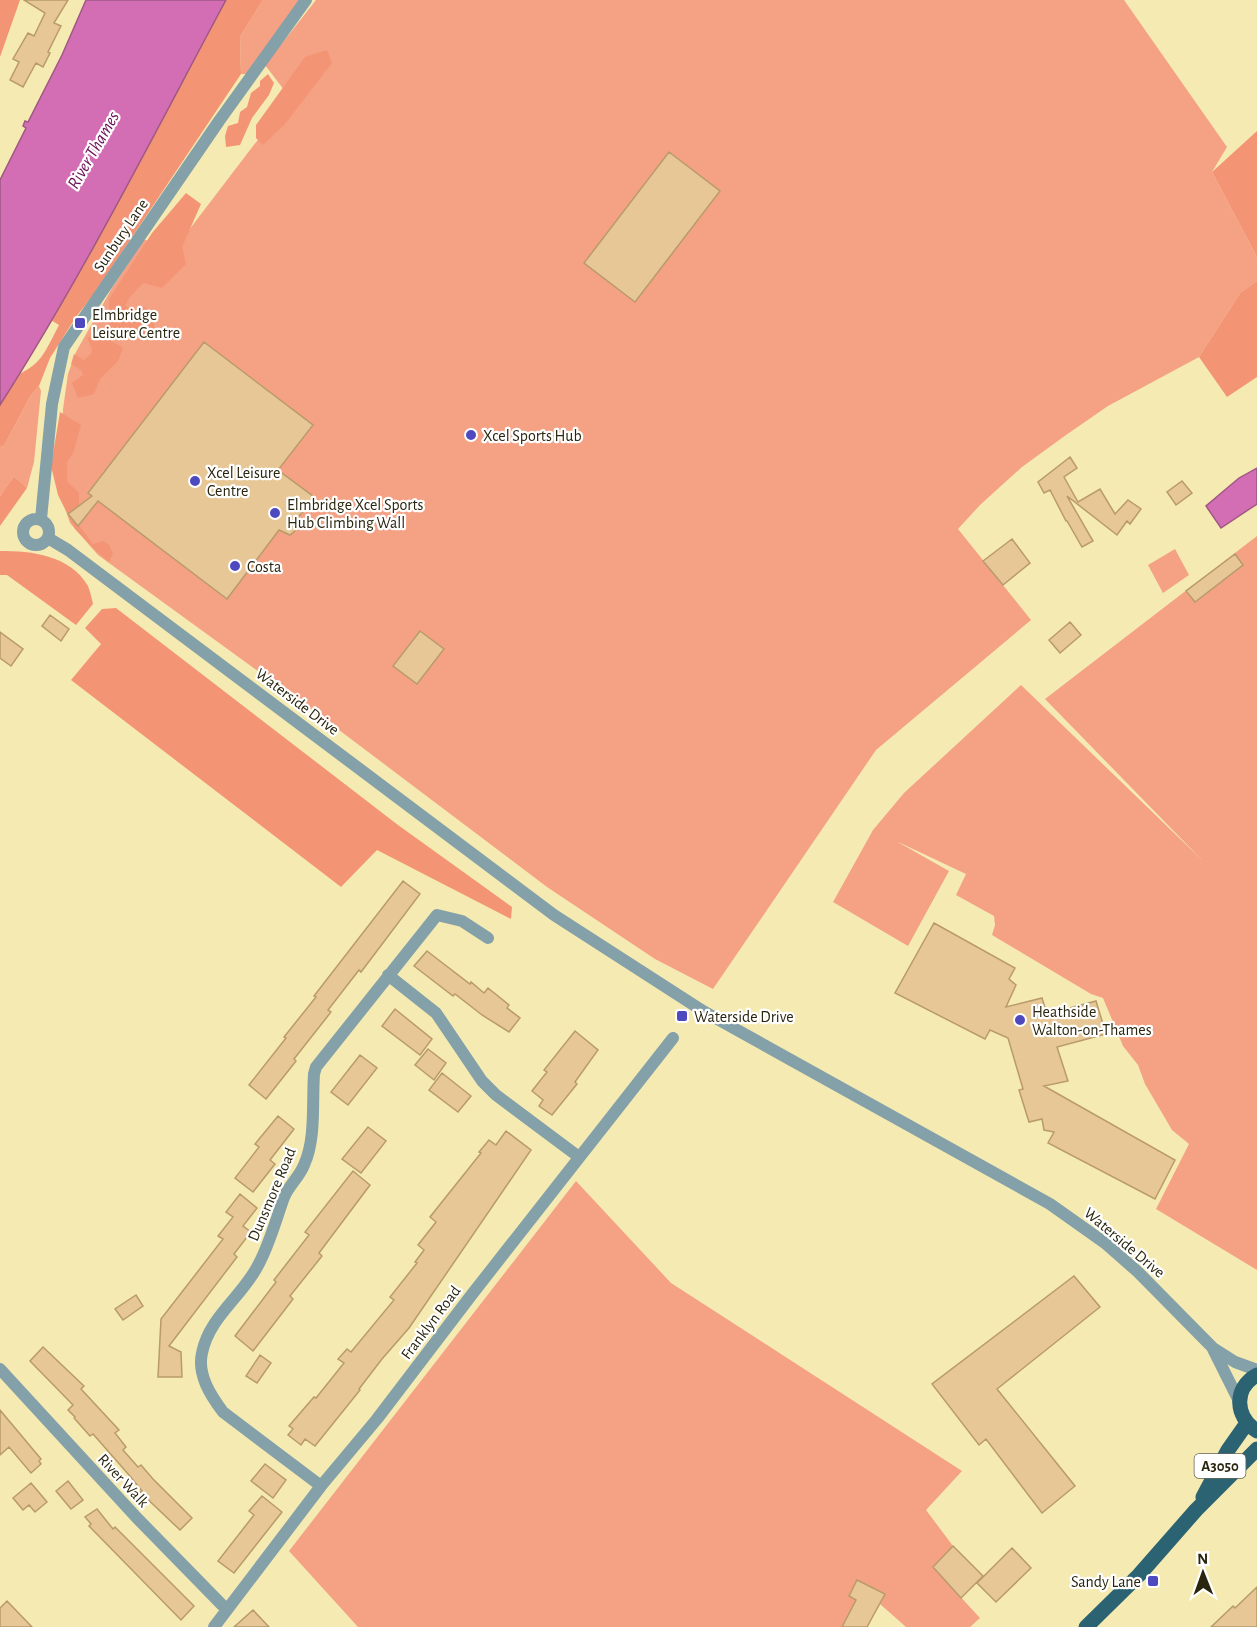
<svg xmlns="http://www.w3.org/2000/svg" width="1257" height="1627" font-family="'Alegreya Sans',sans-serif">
<rect width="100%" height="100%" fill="#f5ebb2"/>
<!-- green -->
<path fill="#f5a184" d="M263,0H301L249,74H241L240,37Z
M316,0H1124L1227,147L1212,172L1257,257V281L1240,293L1199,357L1108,406L1066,435L1022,467L980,505L958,529L1031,620L876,750L713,989L655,959L547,887L343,733L98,555L70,523L63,502L60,470L63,409L68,374L76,352L112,288L144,240L179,243L253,146L291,99L265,65Z
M39,386L41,391L34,462L27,488L14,476L0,496V447L4,446L31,395Z
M1257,536V1270L1156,1209L1189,1144L1172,1130L1145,1084L1138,1065L1123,1046L1103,998L1091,994L992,935L995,925L994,916L956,895L966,874L896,841L949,871L908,946L833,902L873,830L904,793L1021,685L1201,859L1045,699Z
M1175,549L1189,575L1163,593L1148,565Z
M576,1181L671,1283L962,1471L926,1510L953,1546L933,1567L980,1618L970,1627H906L880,1604L885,1594L857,1580L849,1596L856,1600L842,1627H358L289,1551Z"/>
<!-- forest -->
<path fill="#f39575" d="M0,0H20L0,57Z
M226,0H263L240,37L241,74L94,294L76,317L50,358L39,386L31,395L4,446L0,447V386C11,376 26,373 37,362C46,353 53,336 59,325L41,314Z
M327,50L332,63L285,124L263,145L256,138V125L305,57Z
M268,74L274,83L269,95L252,118L240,145L226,147L225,136L228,126L238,123L240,112L247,107L251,93L260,86V81Z
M1257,131V257L1212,172Z
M186,193L201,204L182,247L186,264L162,288L143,283L129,298L126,305L132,316L127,323L138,321L143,307L153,310L155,336L133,339L127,332L109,328V299L152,233Z
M1257,281V377L1227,397L1199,357L1240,293Z
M87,337H105L123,348L118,361L100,379L94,394L78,398L72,383L83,375L81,370L71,364L74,354L84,360L91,354L92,349Z
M60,412L81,425L73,453L67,462V481L79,493V505L69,512L93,544L103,541L109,545L113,553L109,562L93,548L75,529L58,495L51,466Z
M14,476L27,488L0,526V496Z
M0,551C32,551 70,555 88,586C90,591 92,599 93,604L76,625L7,575H0Z
M116,608L398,825L512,907L511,919L377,850L341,887L71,680L101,644L85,628L102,609Z"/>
<!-- water -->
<path fill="#d36eb5" stroke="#a05883" stroke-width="1.5" d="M86,0H226C153,136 83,275 0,405V180L26,128L23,126L25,121L28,122L62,55Z
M1257,468V504L1221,528L1206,506L1239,478Z"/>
<!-- building -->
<path fill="#e6c795" stroke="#b99b69" stroke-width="1.5" d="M24,0H68L54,23L61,26L48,52L50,53L43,67L36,63L23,87L10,80L19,62L13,59L28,33L34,36L45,13Z
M669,152L720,191L635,302L584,263Z
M204,342L313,425L278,470L314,497L296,520L303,524L290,535L279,530L227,599L98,501L78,526L68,514L92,496L88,493Z
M1070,457L1077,468L1064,477L1078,502L1100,489L1115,514L1128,500L1141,509L1130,524L1127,521L1117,535L1067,496L1093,541L1082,547L1067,521H1066L1050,490L1044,493L1038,482Z
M1182,481L1192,493L1176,505L1167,492Z
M1012,539L1030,563L1003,585L983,561Z
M1235,554L1243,565L1195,602L1186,591Z
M50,615L69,629L61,641L42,626Z
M1070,622L1081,635L1060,653L1049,640Z
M420,631L444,649L417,684L393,666Z
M0,632L23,649L11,666L0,658Z
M403,881L420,894L361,972L359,970L328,1010L331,1012L294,1059L296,1061L266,1099L249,1085L286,1038L284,1037L316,997L314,996Z
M934,923L1015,968L1009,979L1016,985L1006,1007L1042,998L1047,1014L1096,1001L1106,1034L1057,1047L1068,1081L1044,1086L1175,1160L1155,1199L1048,1143L1054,1132L1044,1130L1042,1119L1029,1122L1019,1090L1023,1089L1008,1038L990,1030L985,1039L895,993Z
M427,951L470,984L471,982L484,993L488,988L509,1005L507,1008L520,1018L509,1032L482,1015L455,994L453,996L414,966Z
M395,1009L432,1039L420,1055L382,1026Z
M575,1031L598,1050L575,1082L577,1084L552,1115L539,1106L543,1100L532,1091L547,1072L544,1070Z
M428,1049L446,1063L434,1080L415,1065Z
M360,1055L377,1068L348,1105L331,1092Z
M442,1073L471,1096L458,1112L429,1090Z
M278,1116L294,1129L270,1160L275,1164L253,1192L235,1178L259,1147L255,1144Z
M368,1127L386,1141L361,1173L342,1159Z
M506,1131L531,1150L409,1328L382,1359L359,1389L360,1390L315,1446L305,1439L301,1445L288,1435L293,1429L289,1426L314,1397L316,1398L344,1363L338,1359L347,1349L351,1352L394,1300L390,1297L417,1263L415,1262L424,1250L418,1245L436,1222L430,1217L481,1153L479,1152L489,1140L496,1145Z
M353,1171L370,1185L319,1253L322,1256L290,1296L293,1299L253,1351L235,1336L276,1282L274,1280L309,1235L305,1232Z
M240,1194L257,1208L243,1226L251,1232L234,1254L237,1257L169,1346L181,1352L182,1377H158L161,1319L223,1239L218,1236L233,1217L226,1212Z
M1074,1276L1100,1307L997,1389L1075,1486L1042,1513L986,1439L979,1445L932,1384Z
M136,1295L143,1306L123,1320L115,1309Z
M43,1347L84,1386L81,1389L119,1430L115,1433L126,1447L123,1450L138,1467L141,1465L153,1479L192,1518L180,1530L140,1492L142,1491L129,1475L93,1434L90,1436L74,1418L75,1417L68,1410L73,1405L30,1361Z
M260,1355L271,1363L257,1383L246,1376Z
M0,1410L41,1459L39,1461L41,1464L31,1473L9,1447L0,1455Z
M265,1464L286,1480L273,1498L251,1481Z
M68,1481L83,1500L71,1509L56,1491Z
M31,1483L47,1502L35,1512L29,1505L23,1510L13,1498Z
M262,1496L282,1512L234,1573L218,1561L254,1515L249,1511Z
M97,1509L113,1529L115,1527L194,1606L181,1620L89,1526L91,1524L85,1517Z
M953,1546L983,1576L961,1598L933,1567Z
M1012,1548L1031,1568L996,1602L977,1583Z
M857,1580L885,1594L867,1627H842L856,1600L849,1596Z
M1257,1587V1627H1211L1233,1606L1235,1608Z
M7,1601L32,1627H0V1608Z
M253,1610L269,1627H234Z"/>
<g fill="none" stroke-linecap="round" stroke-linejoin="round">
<!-- street -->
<path stroke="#84a0a9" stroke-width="12" d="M41,519L52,404L64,347L219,121L306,0
M23 532a13 13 0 1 1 26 0a13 13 0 1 1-26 0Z
M48,538L68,550L554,915L703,1011L1050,1204L1105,1243L1138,1272L1213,1348L1235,1362L1257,1370
M388,975L436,1013L482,1081L496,1095L579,1157
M1213,1349L1239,1401
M0,1369L137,1518L227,1610
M321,1486L223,1412C211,1396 197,1375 202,1353C209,1318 239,1299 256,1269C268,1249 275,1223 283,1200C287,1187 299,1178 304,1165C316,1139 312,1103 314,1074L316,1067L437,915L462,921L488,938
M214,1627L321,1486L377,1419L473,1293L673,1038"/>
<!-- primary -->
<path stroke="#2b6373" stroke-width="15" d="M1257,1375C1233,1388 1235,1417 1257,1431
M1203,1497L1228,1450L1247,1423
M1086,1627L1139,1575L1196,1510L1257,1449"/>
</g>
<!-- markers -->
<g fill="#4f49bf" stroke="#fff" stroke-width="2">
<rect x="74" y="317" width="12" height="12" rx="3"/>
<circle cx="471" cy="435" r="6"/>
<circle cx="195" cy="481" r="6"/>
<circle cx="275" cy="513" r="6"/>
<circle cx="235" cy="566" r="6"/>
<rect x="676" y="1010" width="12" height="12" rx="3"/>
<circle cx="1020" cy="1020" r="6"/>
<rect x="1147" y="1575" width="12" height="12" rx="3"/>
</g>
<g text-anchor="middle" stroke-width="4.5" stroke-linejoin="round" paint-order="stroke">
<!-- shield labels -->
<rect fill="#fff" stroke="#696656" stroke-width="1.5" x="1194.5" y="1454" width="51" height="24" rx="4.5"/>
<g font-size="15" font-weight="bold" fill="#29250e">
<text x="1220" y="1471">A3050</text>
</g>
<!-- street labels -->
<g font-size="16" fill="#29250e" stroke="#fff">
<text transform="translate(120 235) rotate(-56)" y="6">Sunbury Lane</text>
<text transform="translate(298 701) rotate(37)" y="6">Waterside Drive</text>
<text transform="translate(271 1194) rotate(-67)" y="6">Dunsmore Road</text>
<text transform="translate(1125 1242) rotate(40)" y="6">Waterside Drive</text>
<text transform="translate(430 1322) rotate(-53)" y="6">Franklyn Road</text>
<text transform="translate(124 1480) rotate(47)" y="6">River Walk</text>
</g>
<!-- poi labels -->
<g font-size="16" fill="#29250e" stroke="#fff" text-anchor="start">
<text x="92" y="320">Elmbridge<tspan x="92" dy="18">Leisure Centre</tspan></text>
<text x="483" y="441">Xcel Sports Hub</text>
<text x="207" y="478">Xcel Leisure<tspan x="207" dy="18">Centre</tspan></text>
<text x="287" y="510">Elmbridge Xcel Sports<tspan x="287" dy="18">Hub Climbing Wall</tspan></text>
<text x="247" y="572">Costa</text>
<text x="1032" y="1017">Heathside<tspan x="1032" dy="18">Walton-on-Thames</tspan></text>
<text x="694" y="1022">Waterside Drive</text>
<text x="1141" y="1587" text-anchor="end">Sandy Lane</text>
</g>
<!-- water labels -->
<g font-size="18" font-style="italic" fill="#6c0e57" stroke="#fff">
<text transform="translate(93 150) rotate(-60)" y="6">River Thames</text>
</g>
</g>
<!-- north arrow -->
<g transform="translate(1203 1573) rotate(359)" stroke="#ffffff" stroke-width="4.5" paint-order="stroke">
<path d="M0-4.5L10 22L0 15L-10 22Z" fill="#29250e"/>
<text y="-9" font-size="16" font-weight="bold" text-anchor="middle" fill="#29250e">N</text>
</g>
</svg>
